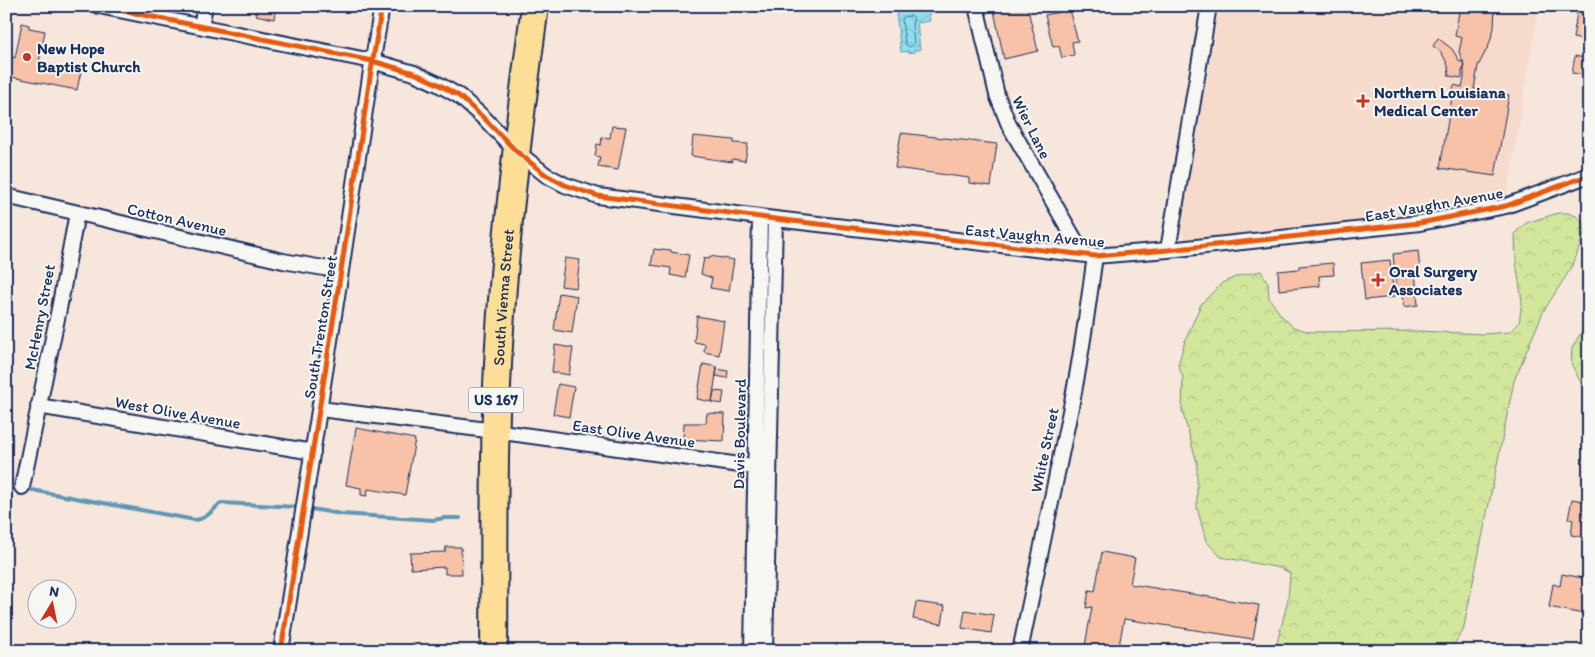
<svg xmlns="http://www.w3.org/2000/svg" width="1595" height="657" font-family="Itim,sans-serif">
<defs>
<pattern id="forest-crowns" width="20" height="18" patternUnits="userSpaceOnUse" patternTransform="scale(1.25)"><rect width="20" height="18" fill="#d2e79c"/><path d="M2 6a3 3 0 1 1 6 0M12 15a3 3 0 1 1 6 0" fill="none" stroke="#b4c689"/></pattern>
<pattern id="water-waves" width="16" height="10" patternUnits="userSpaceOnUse" patternTransform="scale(1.25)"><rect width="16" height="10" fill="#8fdded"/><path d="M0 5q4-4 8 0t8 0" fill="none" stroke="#7bbece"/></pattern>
</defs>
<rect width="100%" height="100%" fill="#f6e6dc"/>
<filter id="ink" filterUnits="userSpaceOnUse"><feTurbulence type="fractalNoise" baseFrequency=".02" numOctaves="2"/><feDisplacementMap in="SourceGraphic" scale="10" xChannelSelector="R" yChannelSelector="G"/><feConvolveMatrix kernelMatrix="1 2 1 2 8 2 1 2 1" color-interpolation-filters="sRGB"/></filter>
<g filter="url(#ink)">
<!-- built -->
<path fill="#f6dbcc" d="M1220,6H1539L1507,196L1481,204L1399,219L1190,240L1185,238L1180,230V223Z"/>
<!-- forest -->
<path fill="url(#forest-crowns)" stroke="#768b7d" d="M1558,213H1568L1576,216L1582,221L1585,231L1573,265L1543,312L1514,381L1463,631L1449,651H1275L1288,600L1290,573L1280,568L1221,557L1206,541L1197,507V463L1182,410L1183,377L1178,365L1185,341L1201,304L1222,283L1238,276L1261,271L1268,283L1269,298L1280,314L1293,327L1310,332L1417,331L1483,334L1510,332L1519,323L1522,301L1516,262L1515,233L1526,223Z
M1589,319V386L1582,385L1571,363L1572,348Z"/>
<!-- water -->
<path fill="url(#water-waves)" stroke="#6197b4" d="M928,9L930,21L917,23L920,50H914V52L908,53V51L901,52L896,13Z"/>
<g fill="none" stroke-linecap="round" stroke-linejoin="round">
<!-- shore -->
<path stroke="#497597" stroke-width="1" d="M912,16L914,18L912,24L914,44L910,47L905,44L902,19L904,17Z"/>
<!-- stream -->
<path stroke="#6197b4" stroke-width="4" d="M6,480L11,481
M32,490L195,520C207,519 212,510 221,503L299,507
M311,509L341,514L434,520L444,518H460"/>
</g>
<!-- building -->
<path fill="#f7c2a8" stroke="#1b2f5e" d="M258,6H276L274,19L256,15Z
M993,6H1027L1038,51L1004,59Z
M1460,6H1495L1494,28L1489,45L1478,66L1474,89L1509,95L1495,176L1440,168L1454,85L1462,87L1464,78V65L1459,52L1462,38L1455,36Z
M1578,6H1589V41L1573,38Z
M1069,10L1078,41L1072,42L1074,55L1062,58L1059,46L1053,47L1045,15Z
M22,23L29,25V28L45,31L39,63L81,71L77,90L6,76V56L15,58Z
M1438,38L1452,49L1460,62L1463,61L1464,70H1462V78L1449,76L1448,66L1445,59L1441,52L1433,46Z
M1575,56L1589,59L1588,76L1572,73Z
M612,126L626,127L618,170L598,167L600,157L595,156L597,144L601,145L602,137L610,138Z
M901,133L997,144L991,186L969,183V178L895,168Z
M693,136L734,140V143L748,144L745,161L732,159V162L691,156Z
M654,249L661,250V249L671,250V252L689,255L685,278L670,275L671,268L651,265Z
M1418,251L1420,270L1415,271L1418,305L1404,307L1403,294H1397L1393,254Z
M710,256L734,260L729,291L710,288L712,278L701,274L704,258L709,259Z
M565,258L580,260L576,288L561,286Z
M1390,260L1394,297L1365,300L1361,263Z
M1333,263L1334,275L1319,276L1320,286L1279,290L1278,271L1299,269V266Z
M559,293L577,296L572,333L554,330Z
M697,316L724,321L719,355L704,352L705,344L694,342Z
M555,345L573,348L569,375L552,372Z
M703,364L717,367L712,402L697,399Z
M717,369L728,371L727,378L716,376Z
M558,384L574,387L569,417L553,414Z
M714,391L724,392L722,404L712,402Z
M707,413L725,414L724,441L683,439L684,423H706Z
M356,428L415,439L405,495L368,489L367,496L361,495V488L346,485Z
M1572,499L1589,502V538L1571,535L1573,520L1568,519Z
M446,547H461L462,574H445V567L411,569L410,553L445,552Z
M1589,548V615L1549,607L1553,584L1560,586L1562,574L1583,578Z
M1102,552L1135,558L1130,584L1259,605L1253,639L1124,619L1118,651H1084L1092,607L1086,608L1089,590L1095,591Z
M916,602L945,606L942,624L913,619Z
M965,610L994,615L991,633L962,628Z
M1589,619V651H1583Z"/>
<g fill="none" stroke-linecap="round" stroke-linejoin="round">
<!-- street casing -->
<g stroke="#1b2f5e" stroke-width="18">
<path id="street" d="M99,6L372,61L414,73L438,84L459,96L485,119L516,151L546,175L565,185L598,196L775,219L1095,256L1168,250L1420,223L1506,206L1589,175
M976,6L997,95L1009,125L1083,254
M201,26L205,6
M6,196L283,261L341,271
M1168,250L1209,6
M38,406L313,452
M320,409L495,431L769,469
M22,487L59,309L77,213
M281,651L341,271L370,77L382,6
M752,651L760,217
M765,651L775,219
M1020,651C1037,568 1055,485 1072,402C1082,354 1088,305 1095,256"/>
</g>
<!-- highway casing -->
<g stroke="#1b2f5e" stroke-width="30">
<g id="highway">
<path id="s1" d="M494,651C495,563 493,474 497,386C502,259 518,132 535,6"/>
</g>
</g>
<!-- street -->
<use href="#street" stroke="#f6f6f2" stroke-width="14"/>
<!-- highway -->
<use href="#highway" stroke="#fdde96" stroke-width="26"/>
<!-- cycleway casing -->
<g stroke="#f6f6f2" stroke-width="8">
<path id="cycleway" d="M99,6L372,61L414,73L438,84L459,96L485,119L516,151L546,175L565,185L598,196L775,219L1095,256L1168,250L1420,223L1506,206L1589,175
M281,651L341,271L370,77L382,6"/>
</g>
<!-- cycleway -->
<use href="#cycleway" stroke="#e8590c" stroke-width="5"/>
</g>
</g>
<!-- markers -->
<g fill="#c8321e" stroke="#f6f6f2" stroke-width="2">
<circle cx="27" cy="57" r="5"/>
<path d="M1360.5 93.5h5v5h5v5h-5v5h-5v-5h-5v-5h5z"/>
<path d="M1375.5 272.5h5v5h5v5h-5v5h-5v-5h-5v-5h5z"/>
</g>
<g text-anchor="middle" stroke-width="4" stroke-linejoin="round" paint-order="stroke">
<!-- shield labels -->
<rect fill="#f6f6f2" stroke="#5d6b8a" stroke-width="1" x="468.5" y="387.5" width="55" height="25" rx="4"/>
<g font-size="15" font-weight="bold" fill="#1b2f5e">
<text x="496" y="405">US 167</text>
</g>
<!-- poi labels -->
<g font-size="16" font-weight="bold" fill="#1b2f5e" stroke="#f6f6f2" text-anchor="start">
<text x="37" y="54">New Hope<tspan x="37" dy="18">Baptist Church</tspan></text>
<text x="1374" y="98">Northern Louisiana<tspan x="1374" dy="18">Medical Center</tspan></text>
<text x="1389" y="277">Oral Surgery<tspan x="1389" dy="18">Associates</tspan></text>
</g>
<!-- street labels -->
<g font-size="16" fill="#1b2f5e" stroke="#f6f6f2">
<text transform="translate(1032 127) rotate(64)" y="6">Wier Lane</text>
<text transform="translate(1434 204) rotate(-10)" y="6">East Vaughn Avenue</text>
<text transform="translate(177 219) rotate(13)" y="6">Cotton Avenue</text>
<text transform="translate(1035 235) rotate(5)" y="6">East Vaughn Avenue</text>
<text dy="6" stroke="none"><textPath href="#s1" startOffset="354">South Vienna Street</textPath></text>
<text transform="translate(39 317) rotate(-79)" y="6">McHenry Street</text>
<text transform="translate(320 327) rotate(-81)" y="6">South Trenton Street</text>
<text transform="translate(178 412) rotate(10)" y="6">West Olive Avenue</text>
<text transform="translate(634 433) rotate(8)" y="6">East Olive Avenue</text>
<text transform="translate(739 434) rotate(-89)" y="6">Davis Boulevard</text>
<text transform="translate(1044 450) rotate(-78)" y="6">White Street</text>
</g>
</g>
<!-- margin -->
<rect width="1595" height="657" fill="none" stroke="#f6f6f2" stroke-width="25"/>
<rect x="12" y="12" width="1570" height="632" fill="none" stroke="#1b2f5e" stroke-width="2" filter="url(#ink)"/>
<!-- north arrow -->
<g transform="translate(52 604) rotate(10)"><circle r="24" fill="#f6f6f2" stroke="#9ea6b7"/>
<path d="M0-4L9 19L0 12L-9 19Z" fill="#c8321e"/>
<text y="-8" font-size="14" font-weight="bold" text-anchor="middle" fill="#1b2f5e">N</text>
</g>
</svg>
